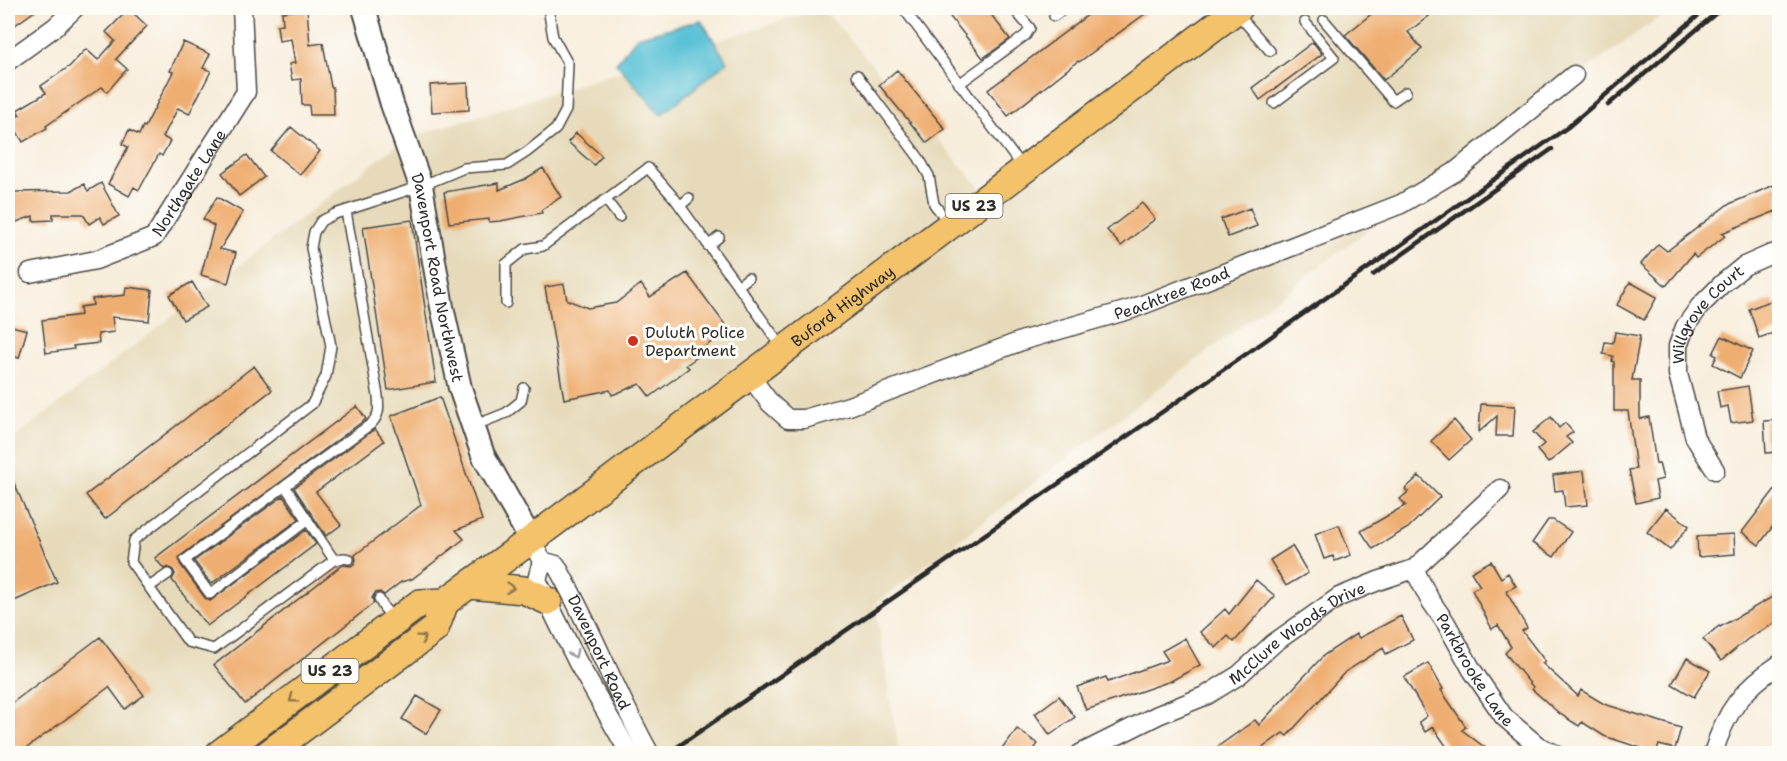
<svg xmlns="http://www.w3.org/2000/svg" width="1787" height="761" font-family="'Shantell Sans',sans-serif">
<rect width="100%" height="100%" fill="#fdfcf7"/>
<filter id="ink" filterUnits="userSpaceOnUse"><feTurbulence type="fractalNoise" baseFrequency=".0167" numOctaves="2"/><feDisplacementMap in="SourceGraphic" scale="12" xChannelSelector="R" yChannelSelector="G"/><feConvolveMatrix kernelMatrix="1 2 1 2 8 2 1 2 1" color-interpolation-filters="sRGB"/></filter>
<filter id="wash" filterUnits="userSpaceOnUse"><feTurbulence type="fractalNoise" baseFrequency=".008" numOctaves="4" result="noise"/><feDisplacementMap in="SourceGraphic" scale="24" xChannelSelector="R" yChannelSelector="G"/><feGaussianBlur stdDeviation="1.35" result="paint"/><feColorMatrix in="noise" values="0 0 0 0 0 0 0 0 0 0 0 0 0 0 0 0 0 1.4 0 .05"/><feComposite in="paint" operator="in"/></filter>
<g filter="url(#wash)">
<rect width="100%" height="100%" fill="#f7eddb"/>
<!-- built -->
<path fill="#e6daba" d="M822,8L989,198L1232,8H1672L1449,168L875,604L899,753H8V432L15,437L405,139Z"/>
<!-- water -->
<path fill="#59c1d6" stroke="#427680" stroke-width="1.5" d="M701,20L727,62L661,115L616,63L637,37Z"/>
<g id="blocks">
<!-- building -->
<path fill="#efae71" d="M8,8H39L8,30Z
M943,8H986L1010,39L983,58Z
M1097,8H1153L1079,62L1078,61L1008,116L988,90Z
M1379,8H1423L1429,16L1408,32L1422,49L1384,80L1345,35Z
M129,9L147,26L116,59L127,69L107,92L102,87L46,126L47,128L23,142L11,121L20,115L17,110L46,93L41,86L70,66L86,49L98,60L115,41L106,32Z
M307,9L310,45L323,43L331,87H333L334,115H310L309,105H302L301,79L292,80L289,64L295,63L291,39L279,41L277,25L283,24L282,12Z
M183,42L210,54L203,68L211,71L189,114L178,108L163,137L170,141L162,156L159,154L139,190L134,187L129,196L108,184L128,147L122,144L129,130L139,135L143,126L145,127L173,72L170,71Z
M1313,42L1322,54L1260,100L1252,88Z
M897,70L945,129L927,143L879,85Z
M468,83L469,110L432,112L430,85Z
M291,127L320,151L300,175L271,151Z
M576,133L602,156L594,165L568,142Z
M247,155L264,177L239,196L222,173Z
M543,168L561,197L541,210L542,213L500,221L489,222V219L449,223L444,192L499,183V190L525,179Z
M101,183L119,216L104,224L100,217L89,224L83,214H53V220L33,221V216L8,225V194L14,192L71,191L84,184L88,191Z
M1779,183V220L1776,211L1722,233L1725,236L1696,258L1693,254L1666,286L1641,264L1658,244L1667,251L1727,205Z
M217,197L243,212L220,249L236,253L228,283L201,275L214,226L203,219Z
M1142,203L1155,219L1121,246L1107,230Z
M1250,208L1257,226L1228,237L1221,219Z
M412,220L436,382L388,390L363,227Z
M687,273L729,330L696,353L699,356L686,365L689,368L650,397L640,384L612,395L610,390L564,399L545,287L564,284L567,300L588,308L616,303L641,284L650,297Z
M192,282L207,307L183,320L169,295Z
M1630,282L1657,297L1644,320L1617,305Z
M126,287L152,290L149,321L112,317L114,332L98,334L99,343L73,346L74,349L46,353L42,320L81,315L80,307L93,305L92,299L125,295Z
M1773,300L1779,319V331L1759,338L1749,309Z
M8,325L27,330L19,358L8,355Z
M1615,332L1640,336L1632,380H1640V419L1649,417L1656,464L1659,463L1663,479L1655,481L1658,498L1636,503L1629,470L1636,469L1628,411H1614V362L1612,361L1613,356L1603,354L1605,342L1613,343Z
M1722,336L1753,351L1740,378L1713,364L1717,356L1713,354Z
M254,366L272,390L105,519L86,495Z
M1748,386L1753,420L1731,423L1728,406L1720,408L1717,391Z
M440,397L482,520L456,530L464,539L412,579L401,582L384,595L380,592L375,593L372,598L374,603L245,704L214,665L342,565L351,566L354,564L356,560L355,555L421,505L391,416Z
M1481,404L1515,406L1513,436H1496L1497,416L1479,432Z
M357,406L366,419L179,557L180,564L205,598L210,601L306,530L316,544L207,626L172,580L175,574L173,570L168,567L164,569L155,558Z
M1551,417L1559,428L1565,423L1573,432L1566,437L1572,443L1548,463L1537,450L1544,444L1533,432Z
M1454,420L1471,440L1449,460L1431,441Z
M1779,420V452L1766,453L1764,421Z
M375,429L384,441L316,492L341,525L326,536L294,488Z
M8,469L57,582L12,602L8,592Z
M1584,471L1588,505L1565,507L1563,490L1555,491L1553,475Z
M1419,476L1440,497L1408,528L1373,549L1361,531L1406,505L1400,499L1408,492L1405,489Z
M1779,484V518L1759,545L1742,532Z
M283,496L299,519L211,584L194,561Z
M1666,508L1689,526L1670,550L1647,532Z
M1548,520H1553L1571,532L1554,557L1532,543Z
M1339,525L1351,555L1335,561L1333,556L1324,559L1315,534Z
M1734,534L1735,554L1698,557L1697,536Z
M1292,546L1308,573L1286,586L1270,560Z
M1491,561L1501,578L1508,573L1516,586L1506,591L1527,628L1522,631L1545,661L1542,663L1578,696L1581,690L1604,704L1681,728L1675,749L1659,745L1656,753L1604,736L1582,722L1579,726L1560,714L1532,689L1533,687L1505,653L1511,647L1498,625L1492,629L1472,590L1480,586L1471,572Z
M1256,580L1275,596L1234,642L1228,636L1216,648L1200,632L1225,609L1229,614Z
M1779,593V621L1749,638L1721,661L1703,639L1719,626L1720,627Z
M1401,616L1413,640L1386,654L1383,648L1345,672L1287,736L1283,733L1255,753H1209L1255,720L1259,725L1324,655L1356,634L1359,638Z
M100,637L144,695L125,709L109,687L20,753H8V706Z
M1185,638L1200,665L1171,681L1086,710L1077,687L1106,677L1108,682L1168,660L1162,651Z
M1687,658L1710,671L1694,697L1672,684Z
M1428,663L1443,689L1441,690L1466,727L1462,730L1492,753H1451L1433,727L1425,732L1419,722L1427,716L1404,677Z
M417,696L441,710L426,734L402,719Z
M1059,696L1075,717L1050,735L1035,714Z
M1017,729L1038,744L1031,753H999Z"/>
</g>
</g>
<g filter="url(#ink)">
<use href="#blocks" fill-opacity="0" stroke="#4a4845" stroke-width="1.5"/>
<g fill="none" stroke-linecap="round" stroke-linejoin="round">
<!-- service casing -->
<g stroke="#4a4845" stroke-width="12">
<path id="service" d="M903,8L1022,167
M1236,12L1270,51
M1054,16L1065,8
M1324,20L1393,101L1406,92
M857,75L919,158L929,176L934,204L948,222
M959,84L1026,35L1030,28L1013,8
M1274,103L1334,58L1305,22
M606,200L619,217
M680,206L689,198
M708,246L719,237
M738,286L748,278
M506,303V264L525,249L543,246L648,168L675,199L782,347
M473,426L506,413L521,401L524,388
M285,486L371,424C380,415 379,408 378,396L346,211
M308,520L210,594L185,560L285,486L334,560
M349,559L344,558L334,560L214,649L188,642L131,562L134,540L312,404L326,376L331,346L311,248L314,232L321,221L335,214L421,186L464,168L507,165L527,152L556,129L566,110L568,64L553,37L548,8
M149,587L168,574
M379,599L384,608L394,619"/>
</g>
<!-- minor casing -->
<g stroke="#4a4845" stroke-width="21">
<g id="minor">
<path d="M8,61L55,27L75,8"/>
<path id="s1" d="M30,273L96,260L154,237L246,92L242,8"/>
<path id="s2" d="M749,375L770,403L788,419H804L849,406L1024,340L1132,309L1401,204L1455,172L1574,75"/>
<path id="s3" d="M1715,470L1695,438L1678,374V346L1685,327L1700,306L1722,284L1744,266L1769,255L1780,252"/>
<path d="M531,540L542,561L537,580L578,663L630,754"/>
<path id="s4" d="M542,561L556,565C591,626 615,692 650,754"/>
<path id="s5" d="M1414,569L1430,600L1446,623L1472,670L1504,717L1538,746L1555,754"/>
<path id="s6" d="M1080,754L1158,715L1207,695L1239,675L1274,643L1339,597L1378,581L1414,569L1500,489"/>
<path d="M1713,754C1725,712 1743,688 1780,664"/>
</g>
</g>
<!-- tertiary casing -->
<g stroke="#4a4845" stroke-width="26">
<g id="tertiary">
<path id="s7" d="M364,8L392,104L421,186L442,307L460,388L483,455L531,540"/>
</g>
</g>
<!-- primary casing -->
<g stroke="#4a4845" stroke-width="30">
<g id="primary">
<path d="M469,585L524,590L548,601"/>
<path id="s8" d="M219,754L420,603L445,602L531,540L1239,8"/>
<path d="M268,754L435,629L445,602"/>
</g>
</g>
<!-- service -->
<use href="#service" stroke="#fff" stroke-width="9"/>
<!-- minor -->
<use href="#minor" stroke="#fff" stroke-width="18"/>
<!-- tertiary -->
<use href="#tertiary" stroke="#fff" stroke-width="22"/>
<!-- primary -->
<use href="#primary" stroke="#f3c26a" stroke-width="27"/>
<!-- rail -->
<path stroke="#2b2b2b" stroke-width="4.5" d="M1608,105L1722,8
M1373,275L1552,149
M667,754L1262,343L1568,127L1707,8"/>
</g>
<!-- one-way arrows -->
<defs><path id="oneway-chevron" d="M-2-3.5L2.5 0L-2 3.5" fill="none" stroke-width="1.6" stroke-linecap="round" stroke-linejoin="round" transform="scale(1.5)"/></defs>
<g stroke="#8f764a">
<use href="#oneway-chevron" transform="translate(510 588) rotate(6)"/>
<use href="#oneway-chevron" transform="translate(422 638) rotate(-37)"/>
<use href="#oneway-chevron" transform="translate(293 699) rotate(143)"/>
</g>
<use stroke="#a0a0a0" href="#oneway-chevron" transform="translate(574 654) rotate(64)"/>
</g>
<!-- markers -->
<circle fill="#c8321e" stroke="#fdfcf7" stroke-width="2" cx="633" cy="341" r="6"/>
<g text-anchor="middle" stroke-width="6" stroke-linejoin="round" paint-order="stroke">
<!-- shield labels -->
<g fill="#fdfcf7" stroke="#6a6a68" stroke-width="1.5">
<rect x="945.5" y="194" width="57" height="24" rx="4.5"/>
<rect x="301.5" y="659" width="57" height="24" rx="4.5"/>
</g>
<g font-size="15" font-weight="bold" fill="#2b2b2b">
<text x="974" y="211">US 23</text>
<text x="330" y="676">US 23</text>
</g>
<!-- street labels -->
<g font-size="16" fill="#2b2b2b" stroke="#fdfcf7">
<text dy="6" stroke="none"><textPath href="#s1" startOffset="194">Northgate Lane</textPath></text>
<text dy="6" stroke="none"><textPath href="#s7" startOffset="280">Davenport Road Northwest</textPath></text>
<text dy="6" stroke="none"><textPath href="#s2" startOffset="464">Peachtree Road</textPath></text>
<text dy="6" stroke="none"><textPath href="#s8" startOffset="772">Buford Highway</textPath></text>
<text dy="6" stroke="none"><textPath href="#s3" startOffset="174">Willgrove Court</textPath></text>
<text dy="6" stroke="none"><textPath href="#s6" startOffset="250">McClure Woods Drive</textPath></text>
<text dy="6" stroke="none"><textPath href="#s4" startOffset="112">Davenport Road</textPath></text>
<text dy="6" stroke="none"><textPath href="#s5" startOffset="118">Parkbrooke Lane</textPath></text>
</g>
<!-- poi labels -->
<g font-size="16" fill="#2b2b2b" stroke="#fdfcf7" text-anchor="start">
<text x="645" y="338">Duluth Police<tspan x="645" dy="18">Department</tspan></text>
</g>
</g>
<!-- margin -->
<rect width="1787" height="761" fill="none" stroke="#fdfcf7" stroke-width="30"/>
</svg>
